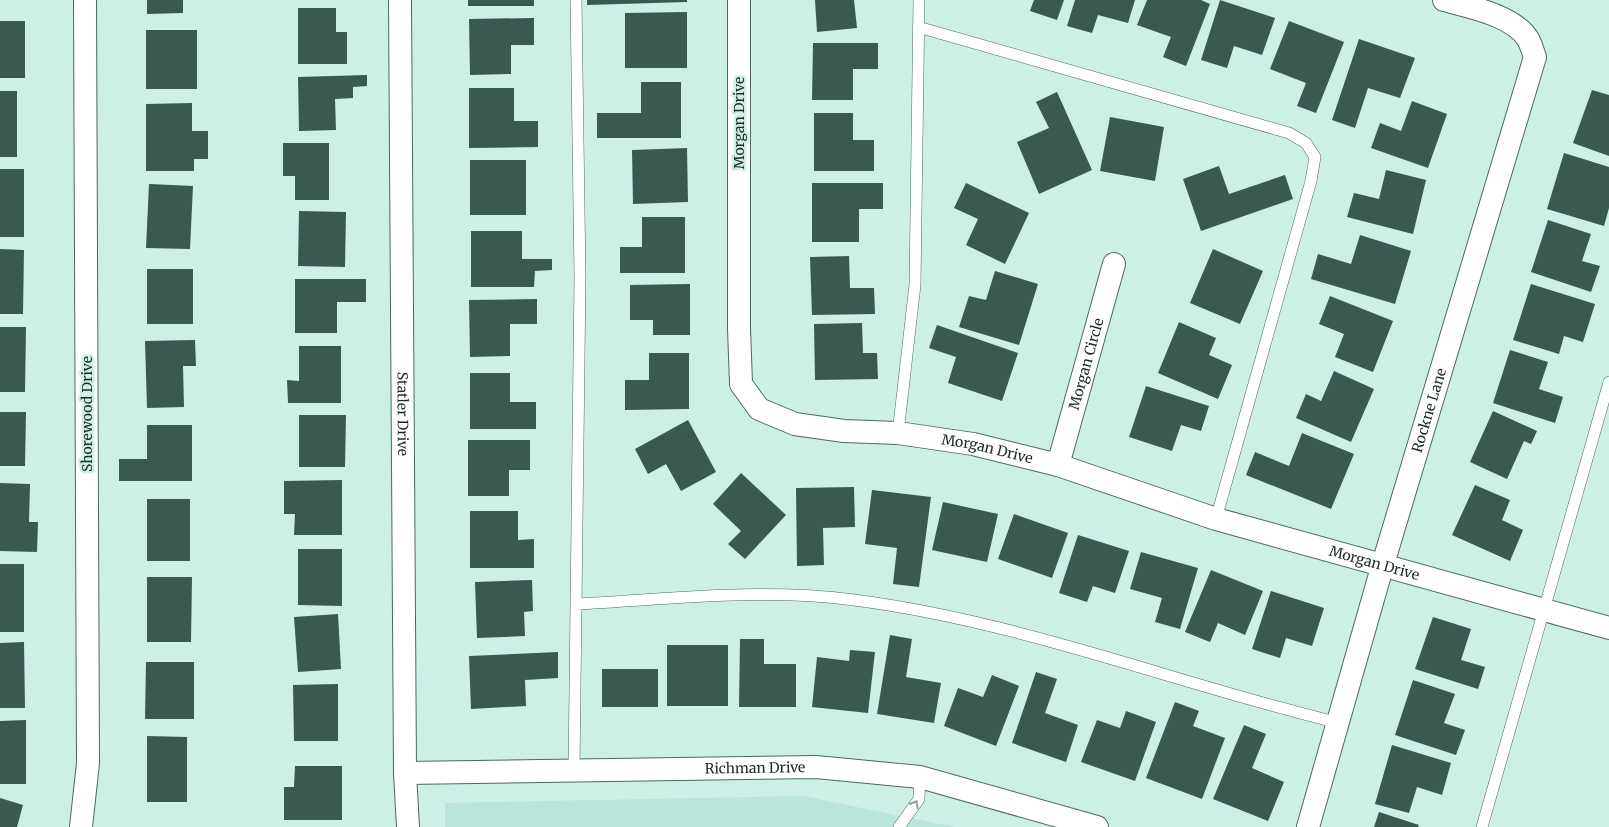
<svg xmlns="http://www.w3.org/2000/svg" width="1609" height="827" font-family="Merriweather,serif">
<rect width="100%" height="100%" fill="#ccefe6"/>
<!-- built -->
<path fill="#b9e5da" d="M803,796L954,827H445V803Z"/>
<!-- building -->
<path fill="#3a5951" d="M147,0H183V13L147,14Z
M468,0H534V6H468Z
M587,0H687V2L587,5Z
M815,0H854L857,28L817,32Z
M1034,0H1064L1057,20L1030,11Z
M1075,0H1135L1128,23L1098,15L1092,33L1067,26Z
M1147,0H1201L1210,4L1186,66L1163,57L1171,37L1137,25Z
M1220,0L1275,18L1262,55L1234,46L1227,68L1201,60Z
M298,8H336V32H347V64H298Z
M687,12V68H625V13Z
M534,18V45H511V74L470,75L469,19Z
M0,21H25V78H0Z
M1289,21L1344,42L1316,113L1297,106L1306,83L1270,69Z
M146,30H197V89H146Z
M1359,39L1415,58L1400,98L1368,88L1355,128L1332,120Z
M813,43H878V69H853V100H812Z
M367,75V86L353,87V98L335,99L336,130L299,131L298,77Z
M641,82H681V138H597V113H641Z
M469,88H514V121H538V147L469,148Z
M1592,90L1609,95V156L1573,143Z
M0,91H17V157H0Z
M1057,92L1092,170L1039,194L1017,142L1049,128L1036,102Z
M1412,101L1447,114L1428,168L1371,148L1380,123L1401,131Z
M192,103V131H208V159H194V171H146V104Z
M814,113H853V140H874V171H814Z
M1110,117L1164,127L1155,181L1100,171Z
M283,143H329V200H295V176H283Z
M687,148L688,202L633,204L632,150Z
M1564,153L1609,167V208L1604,226L1547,209Z
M470,160H526V215H470Z
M1219,166L1229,194L1285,175L1293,199L1201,231L1183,179Z
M0,169H24V237H0Z
M1386,170L1426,180L1413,234L1347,217L1354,193L1379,199Z
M812,183H883V209H859V242H812Z
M966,183L1029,213L1005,264L966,245L978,219L954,208Z
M149,184L193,186L190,249L146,248Z
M299,211L346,212L345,267L298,266Z
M642,217H685V273H620V247H642Z
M1548,220L1591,234L1582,261L1600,266L1591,292L1531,272Z
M471,231H522V259H552V270L535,271L534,287H471Z
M1360,235L1411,251L1395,304L1311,279L1318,254L1351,264Z
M0,249L24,250L23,314H0Z
M1213,249L1263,271L1240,324L1190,303Z
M849,256L850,288H874L875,314L812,315L810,257Z
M147,269H193V324H147Z
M995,271L1038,284L1019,345L959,327L969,296L986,300Z
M295,279H366V302H337V333H295Z
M690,284V335H653V320H630V285Z
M1531,284L1595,304L1583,342L1564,336L1559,354L1513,340Z
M1330,296L1393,321L1373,372L1335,357L1344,334L1319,324Z
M537,299V324H510V356L470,357L469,300Z
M1179,322L1216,338L1209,355L1232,365L1218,399L1158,373Z
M862,323L863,353H877L878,379L815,380L814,324Z
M937,325L1018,353L1002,401L948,383L956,357L929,348Z
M0,327H26L25,392H0Z
M195,340L196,366H183L184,407L147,408L145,341Z
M299,346H341V403H288L287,380L299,381Z
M1510,350L1548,362L1539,389L1563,397L1555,423L1493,403Z
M649,353H689V409L625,410V380H649Z
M1334,371L1374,389L1351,442L1296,418L1306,394L1321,401Z
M470,373H510V402H536V429H470Z
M1146,386L1209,406L1201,431L1181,425L1172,451L1129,437Z
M1493,411L1537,431L1531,444L1524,441L1507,479L1470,462Z
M0,412H26L25,466H0Z
M299,415H346L345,467H299Z
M688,420L716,472L681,491L666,464L648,474L635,449Z
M147,425H192V481H119V459H147Z
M1302,433L1354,454L1331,509L1246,475L1255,452L1289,466Z
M468,440H530V470H509V496H468Z
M741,473L786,515L745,559L728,544L741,531L713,504Z
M342,480V535H294L295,514H284V481Z
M0,483L30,484L29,522H38L37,552L0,551Z
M1475,485L1510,500L1502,520L1523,530L1510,561L1452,535Z
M854,487L855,527L823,528L824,565L797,566L796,488Z
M872,490L931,497L919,587L893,584L897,548L865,544Z
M147,499H190V561H147Z
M943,502L998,514L987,562L932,550Z
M470,511H518V540L534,539V568H470Z
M1014,514L1068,533L1052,578L998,559Z
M1078,535L1129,551L1115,593L1093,586L1087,602L1059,593Z
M298,549H342V606L298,605Z
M1141,552L1198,568L1180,629L1155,622L1162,598L1130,589Z
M0,564H24V632H0Z
M1211,570L1263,591L1245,635L1218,623L1210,642L1185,632Z
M147,577H192L191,642H147Z
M532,580L533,611L524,612L525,636L477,638L475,582Z
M1271,591L1324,608L1312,646L1286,638L1280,658L1252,649Z
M338,614L341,669L298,672L294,617Z
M1433,617L1471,629L1461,660L1485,667L1478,689L1415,669Z
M890,635L912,639L906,677L941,683L934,723L877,714Z
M740,639H764V664H796V707H739Z
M24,642L25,708H0V643Z
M667,645H728V706H667Z
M850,650L875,652L868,713L812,707L817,657L849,661Z
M558,652V678L525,680L526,706L471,709L469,656Z
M146,662H194V719H145Z
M602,669H658V707H602Z
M1036,672L1057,679L1045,713L1078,725L1066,762L1012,743Z
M992,675L1019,686L996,746L944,726L958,688L983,697Z
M1413,680L1455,694L1444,723L1465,730L1456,755L1395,735Z
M338,684V741H294L293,685Z
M1175,702L1199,711L1193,726L1225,738L1202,799L1146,778Z
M1126,711L1156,722L1135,781L1081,762L1097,720L1120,728Z
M26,720V784H0V721Z
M1244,725L1266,734L1252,768L1284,782L1268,821L1213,799Z
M147,736L187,737V802H147Z
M1392,745L1451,763L1442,795L1417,787L1409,813L1375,804Z
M295,766H342V820H284V787H294Z
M0,798L23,805L17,827H0Z
M1379,812L1419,825L1418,827H1374Z"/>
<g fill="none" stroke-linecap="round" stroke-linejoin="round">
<!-- lane casing -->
<g stroke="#4b6a62" stroke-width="12">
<path id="lane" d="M918,27L1289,133L1306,143L1315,157L1311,181L1216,519
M898,433L915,285L919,0
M577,604C669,599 762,588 854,600C1019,621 1178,684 1339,723
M574,771L580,277L576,0
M899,827L919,799L920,777
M1482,827L1609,382"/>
</g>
<!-- street casing -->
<g stroke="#4b6a62" stroke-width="24">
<g id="street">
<path id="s1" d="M400,0L405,773L408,827"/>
<path id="s2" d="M739,0V328L741,384L759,409L795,424L844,431L898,433L973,444L1058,465L1216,519L1609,628"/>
<path id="s3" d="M1058,465L1114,264"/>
<path id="s4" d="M405,773L816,767L920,777L1097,827"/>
<path d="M81,827L88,763L85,0"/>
<path id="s5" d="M1308,827L1383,564L1535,57C1533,52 1531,44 1528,39C1513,15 1469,7 1444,0"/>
</g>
</g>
<!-- lane -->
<use href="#lane" stroke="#fff" stroke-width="11"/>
<!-- street -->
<use href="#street" stroke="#fff" stroke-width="22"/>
</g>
<!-- one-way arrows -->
<defs><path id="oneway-chevron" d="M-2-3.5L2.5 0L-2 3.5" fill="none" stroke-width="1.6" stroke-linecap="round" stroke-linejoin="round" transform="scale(1.25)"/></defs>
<use stroke="#999f9d" href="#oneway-chevron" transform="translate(915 804) rotate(-60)"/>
<g text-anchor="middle" stroke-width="5" stroke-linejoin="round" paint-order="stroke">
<!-- street labels -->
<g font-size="14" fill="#1c2926" stroke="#ccefe6">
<text transform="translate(739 123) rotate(-90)" y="5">Morgan Drive</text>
<text dy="5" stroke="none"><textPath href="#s3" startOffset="105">Morgan Circle</textPath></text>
<text dy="5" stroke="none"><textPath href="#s5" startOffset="434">Rockne Lane</textPath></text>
<text transform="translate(87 414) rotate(-90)" y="5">Shorewood Drive</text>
<text dy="5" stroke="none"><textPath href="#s1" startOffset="414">Statler Drive</textPath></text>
<text dy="5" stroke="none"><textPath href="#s2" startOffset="648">Morgan Drive</textPath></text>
<text dy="5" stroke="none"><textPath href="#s2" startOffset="1052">Morgan Drive</textPath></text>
<text dy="5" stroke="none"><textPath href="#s4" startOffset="350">Richman Drive</textPath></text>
</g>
</g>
</svg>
